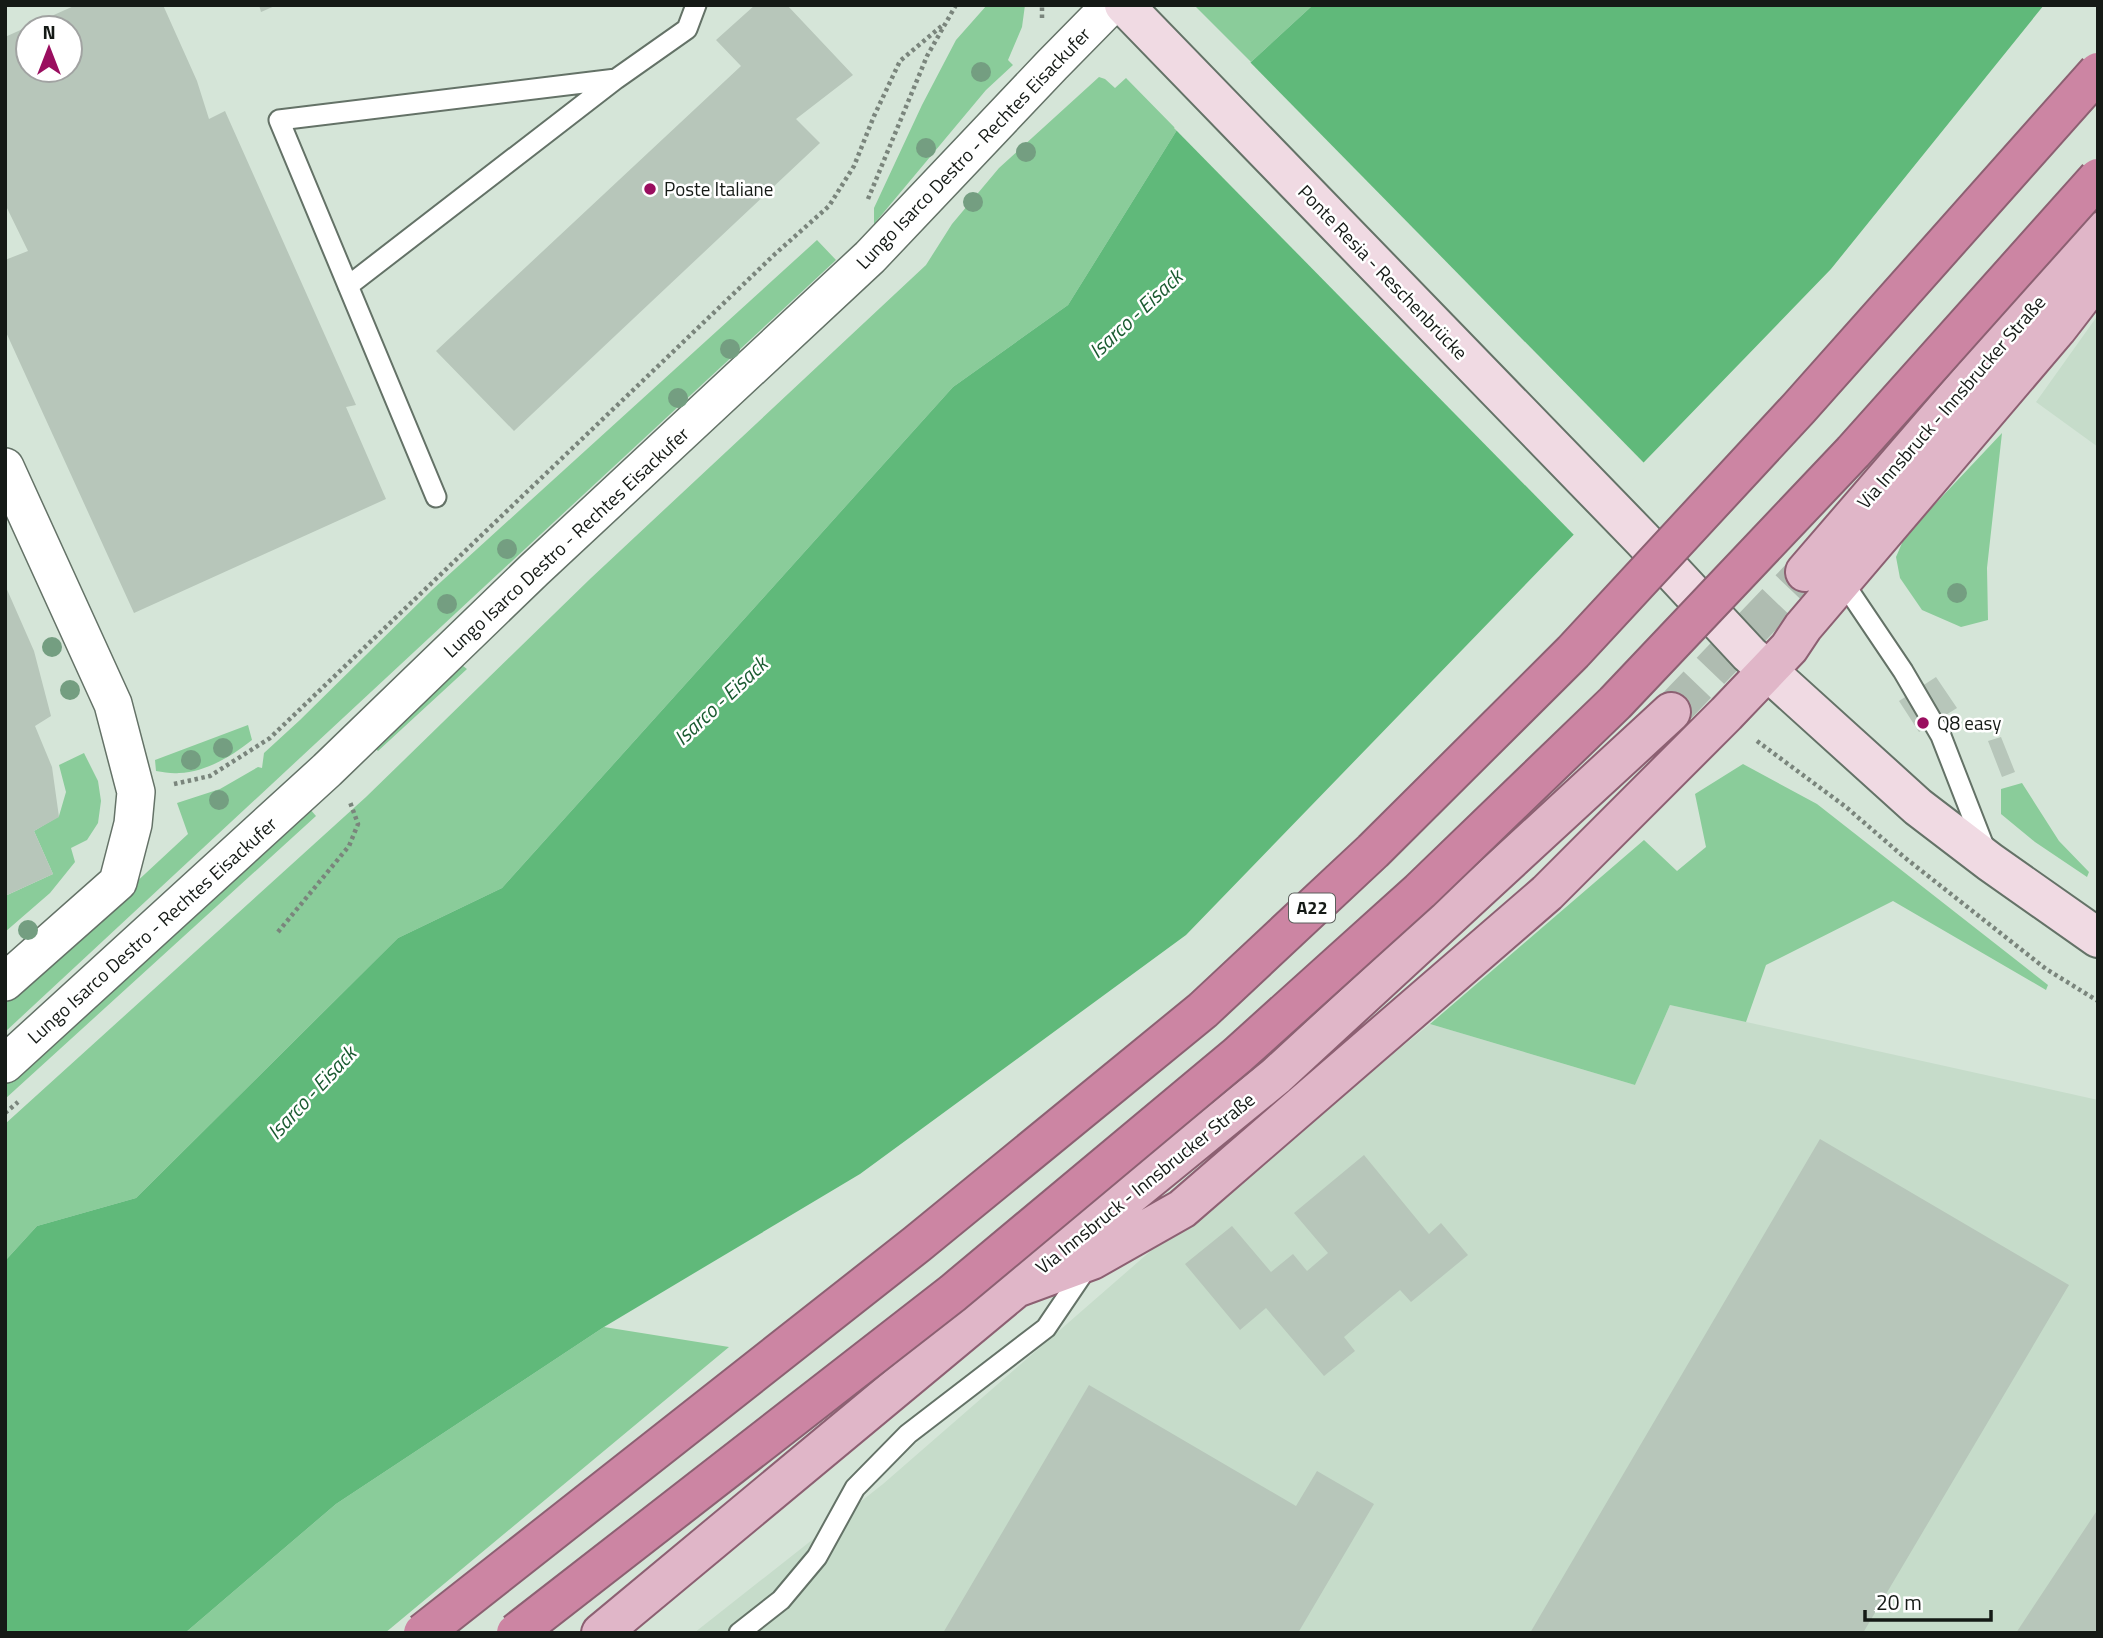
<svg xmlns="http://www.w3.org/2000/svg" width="2103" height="1638" font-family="'Titillium Web',sans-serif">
<rect width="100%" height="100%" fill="#d5e5d8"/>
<!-- built -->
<path fill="#c6dcca" d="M2098,315V447L2036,402Z
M1670,1005L2098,1100V1633H694L883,1484L1169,1235L1430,1024L1635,1085Z"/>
<!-- green -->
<path fill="#8acc9a" d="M987,5H1025L1022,27L1008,60L1013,65L986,90L874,224V208L922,105L956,40Z
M1194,5H1313L1251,62Z
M1099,77L1105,79L1115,88L1126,78L1177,130L1068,305L953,387L502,888L398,938L136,1198L37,1226L5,1261V1124L366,797L590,579L926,265L952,224L999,168Z
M817,240L836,260L5,1032V1004L188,834L177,803L220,789L258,767L262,768L264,753L300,720L432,590Z
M2002,433L1987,568L1988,620L1961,627L1922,610L1900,578L1896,557L1905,536Z
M463,666L467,669L378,751L375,748Z
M248,725L252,740C232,756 206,772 179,773C172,774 164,772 156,771L155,760Z
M84,753L98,781L101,801L98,823L87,840L71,848L75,862L50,893L5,932V896L53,874L34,831L59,816L66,792L59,765Z
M1743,764L1817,804L2048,985L2046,990L1893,901L1766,965L1746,1022L1670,1005L1635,1085L1430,1024L1644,840L1677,871L1706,847L1695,794Z
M2022,783L2059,841L2089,872L2087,877L2035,842L2001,814V789Z
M309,808L316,816L5,1099V1085Z
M604,1327L729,1347L385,1633H185L336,1504Z"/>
<!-- water -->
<path fill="#60b97a" d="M1313,5H2044L1831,269L1186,935L860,1174L604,1327L336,1504L185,1633H5V1261L37,1226L136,1198L398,938L502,888L953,387L1068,305L1177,130Z"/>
<!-- pier -->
<path fill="#d5e5d8" d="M1248,60L1646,465L1576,537L1174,128Z"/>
<!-- building -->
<path fill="#b7c6ba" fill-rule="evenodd" d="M76,5H163L197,81L209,119L225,111L356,405L346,407L386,499L134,613L5,330V260L28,251L5,204V37ZM28,28H70V70H28Z
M259,5H277L261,12Z
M755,5H787L853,75L796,119L820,143L514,431L436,351L741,66L716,40Z
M5,585L34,651L51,716L35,726L52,767L59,817L34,831L53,874L5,896Z
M1936,677L1957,708L1919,732L1899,701Z
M2001,737L2015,772L2002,777L1988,741Z
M1820,1139L2069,1285L1863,1633H1530Z
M1364,1155L1429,1234L1441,1223L1468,1255L1411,1302L1400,1290L1344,1337L1355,1351L1324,1376L1266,1308L1240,1330L1185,1264L1232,1226L1271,1272L1293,1254L1307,1271L1328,1253L1294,1213Z
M1089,1385L1296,1506L1317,1471L1374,1504L1298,1633H943Z
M2098,1509V1633H2016Z"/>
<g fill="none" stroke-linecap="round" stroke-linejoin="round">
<!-- primary-tunnel -->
<path stroke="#afbcb1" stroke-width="38" stroke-dasharray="38 19" stroke-linecap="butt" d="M1671,712L1805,572"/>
<!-- service casing -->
<g stroke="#647267" stroke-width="23">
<path id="service" d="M348,286L616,79L687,29L696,5
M436,497L279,120L616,79
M1843,582L1903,671L1941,736L1985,849
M739,1633L781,1600L817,1557L855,1488L908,1434L1046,1328L1088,1266"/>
</g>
<!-- minor casing -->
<g stroke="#647267" stroke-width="40">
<path id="minor" d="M5,467L113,704L136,792L133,824L118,882L5,982
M5,1064L327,770L534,570L870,257L1052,65L1111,5"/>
</g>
<!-- secondary casing -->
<g stroke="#647267" stroke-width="42">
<path id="secondary" d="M1124,5L1642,539L1749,654L1918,807L1990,862L2098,938"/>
</g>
<!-- primary casing -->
<g stroke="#8c6072" stroke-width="42">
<path id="primary" d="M1805,572L2098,232
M1016,1288L1092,1260L1182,1209L1547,893L1726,714L1789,648L1803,627L2057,329L2098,276
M601,1633L1016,1288L1276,1076L1671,712"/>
</g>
<!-- path -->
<path stroke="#7a857c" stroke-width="4.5" stroke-dasharray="3.5 3.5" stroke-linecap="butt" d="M1042,18V5
M868,199L927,56L956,5
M1757,741L1846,807L1904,857L2046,969L2098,1001
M174,784L210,776L270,738L775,254L829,206L854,166L874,116L900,61L944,24
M278,932L349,846L358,824L350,802
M5,1113L18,1102"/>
<!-- service -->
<use href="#service" stroke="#fff" stroke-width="19"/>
<!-- minor -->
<use href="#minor" stroke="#fff" stroke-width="37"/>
<!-- secondary -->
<use href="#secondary" stroke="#f0dae3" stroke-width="38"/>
<!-- primary -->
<use href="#primary" stroke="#e0b6c8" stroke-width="38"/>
<!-- motorway-bridge casing -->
<g stroke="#8c6072" stroke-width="42" stroke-linecap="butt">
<path id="motorway-bridge" d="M423,1633L917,1244L1203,1010L1373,851L1573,652L1799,408L2098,72
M516,1633L953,1293L1238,1055L1420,891L1615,703L1853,452L2098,178"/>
</g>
<!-- motorway-bridge -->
<use href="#motorway-bridge" stroke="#cc85a3" stroke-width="38"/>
</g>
<!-- trees -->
<g fill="#749e81">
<circle cx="981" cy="72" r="10"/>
<circle cx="926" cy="148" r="10"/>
<circle cx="1026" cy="152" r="10"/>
<circle cx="973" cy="202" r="10"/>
<circle cx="730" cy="349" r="10"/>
<circle cx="678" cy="398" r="10"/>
<circle cx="507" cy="549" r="10"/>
<circle cx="1957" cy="593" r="10"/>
<circle cx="447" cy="604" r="10"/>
<circle cx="52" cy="647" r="10"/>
<circle cx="70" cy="690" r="10"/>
<circle cx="223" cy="748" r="10"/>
<circle cx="191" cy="760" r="10"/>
<circle cx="219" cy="800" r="10"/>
<circle cx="28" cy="930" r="10"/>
</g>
<!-- markers -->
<g fill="#9a0e5f" stroke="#fff" stroke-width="2.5">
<circle cx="650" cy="189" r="7"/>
<circle cx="1923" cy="723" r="7"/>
</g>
<g text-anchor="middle" stroke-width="5" stroke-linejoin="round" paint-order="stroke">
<!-- shield labels -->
<rect fill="#fff" stroke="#5b5f5c" stroke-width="2" x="1289" y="893.5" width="46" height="29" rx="5"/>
<g font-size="18" font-weight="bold" fill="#151a16">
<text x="1312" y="914">A22</text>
</g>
<!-- street labels -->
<g font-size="19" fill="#151a16" stroke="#fff">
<text transform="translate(973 148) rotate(-46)" y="7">Lungo Isarco Destro - Rechtes Eisackufer</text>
<text transform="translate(1383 272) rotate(46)" y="7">Ponte Resia - Reschenbrücke</text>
<text transform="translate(1951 402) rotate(-49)" y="7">Via Innsbruck - Innsbrucker Straße</text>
<text transform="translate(566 542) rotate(-43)" y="7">Lungo Isarco Destro - Rechtes Eisackufer</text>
<text transform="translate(152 930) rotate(-42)" y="7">Lungo Isarco Destro - Rechtes Eisackufer</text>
<text transform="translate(1145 1183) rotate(-39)" y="7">Via Innsbruck - Innsbrucker Straße</text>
</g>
<!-- poi labels -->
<g font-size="19" fill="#151a16" stroke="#fff" text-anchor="start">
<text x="664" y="196">Poste Italiane</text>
<text x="1937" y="730">Q8 easy</text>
</g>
<!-- water labels -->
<g font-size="21" font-style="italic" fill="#1a5b31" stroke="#fff">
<text transform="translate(1136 314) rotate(-43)" y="7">Isarco - Eisack</text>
<text transform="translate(721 701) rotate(-43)" y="7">Isarco - Eisack</text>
<text transform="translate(312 1093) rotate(-47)" y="7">Isarco - Eisack</text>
</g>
</g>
<!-- border -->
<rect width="2103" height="1638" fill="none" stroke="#151a16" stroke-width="14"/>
<!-- north arrow -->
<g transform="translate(49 49)"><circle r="33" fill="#ffffff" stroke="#a1a3a2" stroke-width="2"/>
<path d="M0-5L12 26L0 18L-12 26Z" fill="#9a0e5f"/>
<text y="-10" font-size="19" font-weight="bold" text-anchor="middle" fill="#151a16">N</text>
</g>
<!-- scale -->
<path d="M1865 1610v10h126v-10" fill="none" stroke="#151a16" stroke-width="3.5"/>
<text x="1876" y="1610" font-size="21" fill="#151a16" stroke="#ffffff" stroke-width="5" paint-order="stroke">20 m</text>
</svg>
